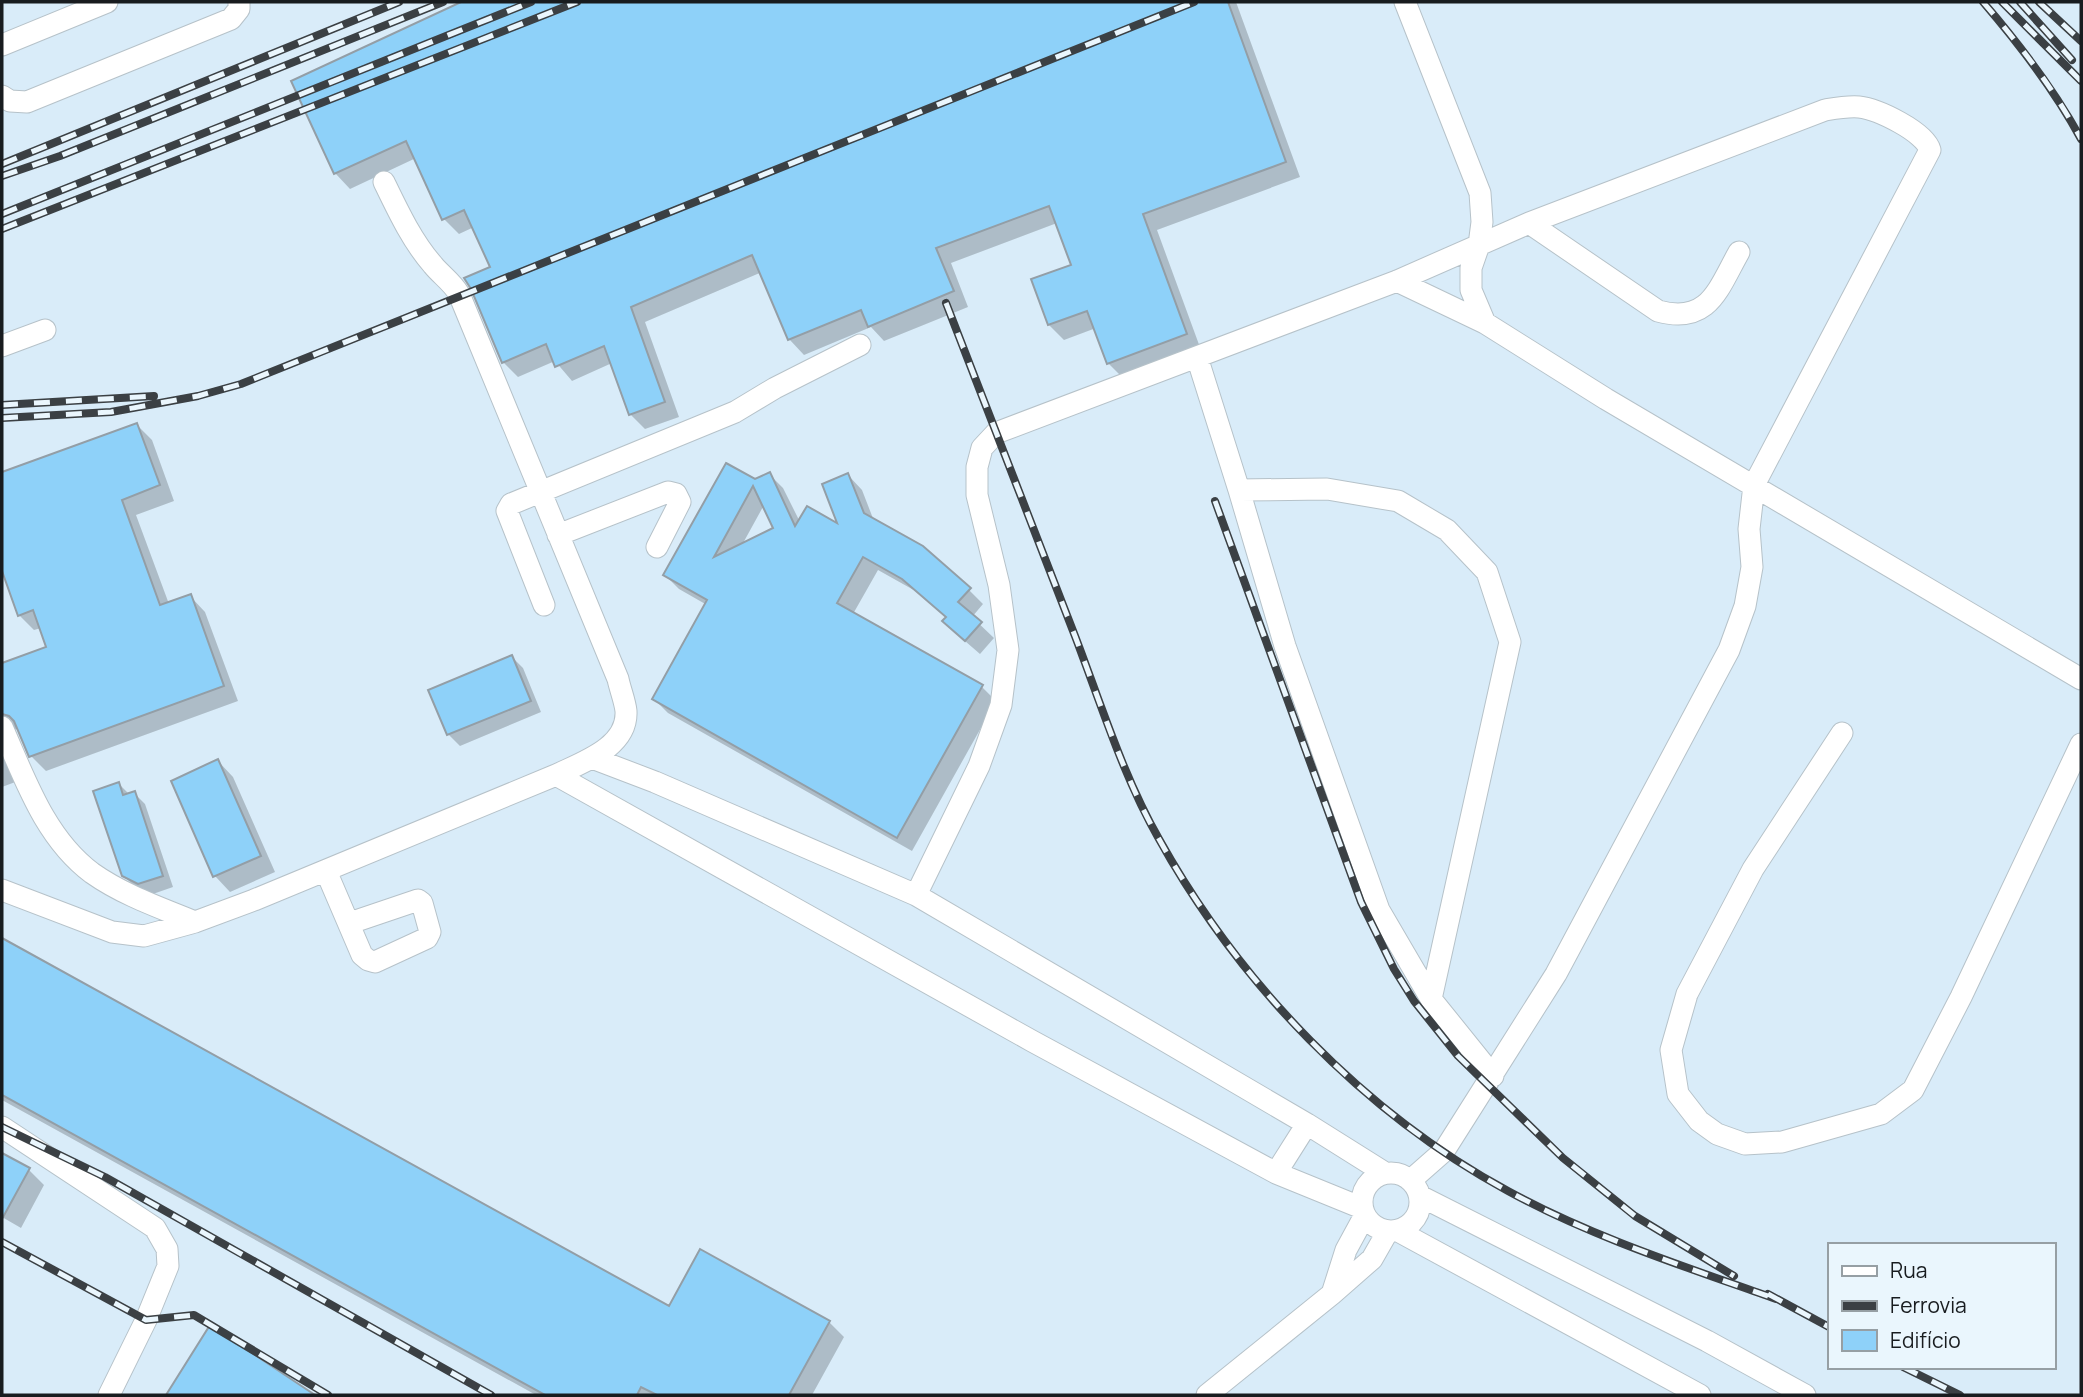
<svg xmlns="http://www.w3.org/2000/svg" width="2083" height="1397" font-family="Manrope,sans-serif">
<rect width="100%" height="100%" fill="#eaf6fd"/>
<!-- built -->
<path fill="#d9ecf9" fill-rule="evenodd" d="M2,2H2081V1395H2ZM1829,1245H2053V1367H1829Z"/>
<!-- shadow -->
<path fill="#0003" fill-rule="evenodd" d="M465,2H1236L1300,177L1157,230L1201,350L1123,378L1108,363L1096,328L1064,340L1049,325L1073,266L1057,223L951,263L968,307L884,341L871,327L804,355L789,339L762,272L645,322L679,417L645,429L630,414L612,363L572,381L555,361L518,377L503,362L493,268L474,227L459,234L444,219L416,158L350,189L335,173L293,82Z
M137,425L152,440L174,501L136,515L169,604L190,596L205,612L238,701L46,771L31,756L18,729L12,730L18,781L2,787V665L48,648L41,628L34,630L19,615L2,566V474Z
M769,474L783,488L800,522L841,527L848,475L862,490L874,521L969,590L983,604L972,617L994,638L980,654L958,635L947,618L919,593L878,570L853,614L982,687L996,701L912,851L668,713L654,699L707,605L679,589L665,575L754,481ZM764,505L776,529L742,545Z
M512,657L523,668L541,712L460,746L448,734L430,691Z
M218,761L233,777L275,872L230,892L215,876L173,781Z
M119,784L129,794L134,793L145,804L173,887L150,895L135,887L123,875Z
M2,940L669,1308L829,1322L844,1337L812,1395H536L2,1100Z
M2,1155L29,1170L44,1185L21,1228L2,1217Z
M210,1327L312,1395H168Z"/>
<!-- building -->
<path fill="#8ed1f9" stroke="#939ea6" stroke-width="2" fill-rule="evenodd" d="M461,2H1228L1286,162L1143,214L1187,334L1107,364L1087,311L1048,325L1031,279L1071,265L1049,206L936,248L954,291L868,327L861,310L788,340L752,255L631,307L665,402L629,415L604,346L555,367L546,344L502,363L471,289L464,278L490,267L464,210L442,220L406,141L334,174L291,81Z
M137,423L160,485L122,500L160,605L191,594L224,686L29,757L14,721L9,716L2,714V663L46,647L33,610L18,616L2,571V472Z
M726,463L755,479L770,472L795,526L807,506L837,523L822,484L848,473L864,513L923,546L971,588L958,602L982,622L965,641L942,621L946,617L902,579L863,557L837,603L983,685L897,838L652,699L707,600L663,575ZM753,486L773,528L714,557Z
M512,655L531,701L447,735L428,690Z
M218,759L261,856L213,877L171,781Z
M119,782L123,795L135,791L163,876L138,884L122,876L93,791Z
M2,938L669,1306L700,1249L830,1321L789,1395H657L641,1387L637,1395H545L2,1095Z
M2,1153L30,1168L2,1219Z
M210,1325L315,1395H166Z"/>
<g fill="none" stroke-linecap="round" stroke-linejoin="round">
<!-- minor casing -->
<g stroke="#b6c2c9" stroke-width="23">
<path id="minor" d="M1405,2L1480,193L1482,222L1479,245L1471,268V290L1485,323
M2,45L107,2
M2,96L10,101L27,102L231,19L239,9V2
M1529,223L1658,311C1709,325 1718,289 1739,252
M1397,281L1485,323L1606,399L2081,679
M2,346L45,330
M1197,357L1239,490L1327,489L1398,501L1447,530L1487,572L1510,642L1431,999
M1239,490L1285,646L1379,910L1431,999L1493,1076
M558,535L668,492L676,494L680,502L657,547
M544,605L507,511L511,504L735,412L775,388L860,345
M2,727C25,779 45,838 92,873C123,895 161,908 195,922
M1842,733L1753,869L1687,994L1671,1050L1678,1094L1699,1121L1717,1134L1745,1144L1782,1142L1881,1114L1913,1090L1961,997L2081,744
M592,758L655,782L916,895L1307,1124L1385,1173
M556,775L1032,1041L1276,1173L1362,1208
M326,871L362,955L368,960L375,962L427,938L430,932L422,903L418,900L350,923
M2,890L112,932L144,936L195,922L254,900L556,775C583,762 628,747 626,711C625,701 620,689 618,679L459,294C452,282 441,275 433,265C412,241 398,211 384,182
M916,895L979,766L1001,705L1008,650L999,585L977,495V467L982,448L996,433L1397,281L1529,223L1825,110C1837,108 1848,106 1859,107C1878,109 1925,132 1930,150L1754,485L1749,529L1752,567L1745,606L1729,650L1556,974L1444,1151L1411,1180
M2,1127L155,1228L167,1249L168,1266L146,1320L109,1395
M1362 1202a29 29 0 1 1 58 0a29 29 0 1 1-58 0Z
M1276,1173L1307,1124
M1420,1196L1707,1341L1805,1395
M1398,1231L1700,1395
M1332,1294L1346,1250L1365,1215
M1207,1395L1332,1294L1372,1259L1388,1231"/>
</g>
<!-- minor -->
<use href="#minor" stroke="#fff" stroke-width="21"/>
<!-- rail casing -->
<g stroke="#3b4044" stroke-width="8">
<path id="rail" d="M1983,2C2020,45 2054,89 2081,139
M2002,2L2081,81
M2020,2L2072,60
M2039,2L2081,41
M2,164L399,2
M2,176L60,156L443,2
M2,214L531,2
M2,229L577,2
M946,303C989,414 1032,525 1075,636C1101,704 1123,776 1159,839C1239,983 1364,1113 1508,1191C1592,1237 1686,1267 1776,1299
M2,405L154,396
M2,418L111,412L198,396L241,384L1194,2
M1215,501L1361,902L1394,969L1414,1001L1458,1056L1563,1158L1635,1216L1734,1276
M2,1127L105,1177L491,1395
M2,1242L146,1320L194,1315L328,1395
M1768,1294L1829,1327
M1903,1367L1960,1395"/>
</g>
<!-- rail -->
<use href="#rail" stroke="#eaf6fd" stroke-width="5" stroke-dasharray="16" stroke-linecap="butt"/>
</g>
<!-- border -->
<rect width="2083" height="1397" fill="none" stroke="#181c1f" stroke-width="7"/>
<!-- legend -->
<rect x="1828" y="1243" width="228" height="126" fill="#eaf6fd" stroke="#969fa4" stroke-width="2"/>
<rect x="1842" y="1266" width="35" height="10" fill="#ffffff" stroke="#969fa4" stroke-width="2"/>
<text x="1890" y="1278" font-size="21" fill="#181c1f">Rua</text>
<rect x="1842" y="1301" width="35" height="10" fill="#3b4044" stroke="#969fa4" stroke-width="2"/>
<text x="1890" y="1313" font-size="21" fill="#181c1f">Ferrovia</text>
<rect x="1842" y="1330" width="35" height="21" fill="#8ed1f9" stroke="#969fa4" stroke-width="2"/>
<text x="1890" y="1348" font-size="21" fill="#181c1f">Edifício</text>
</svg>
